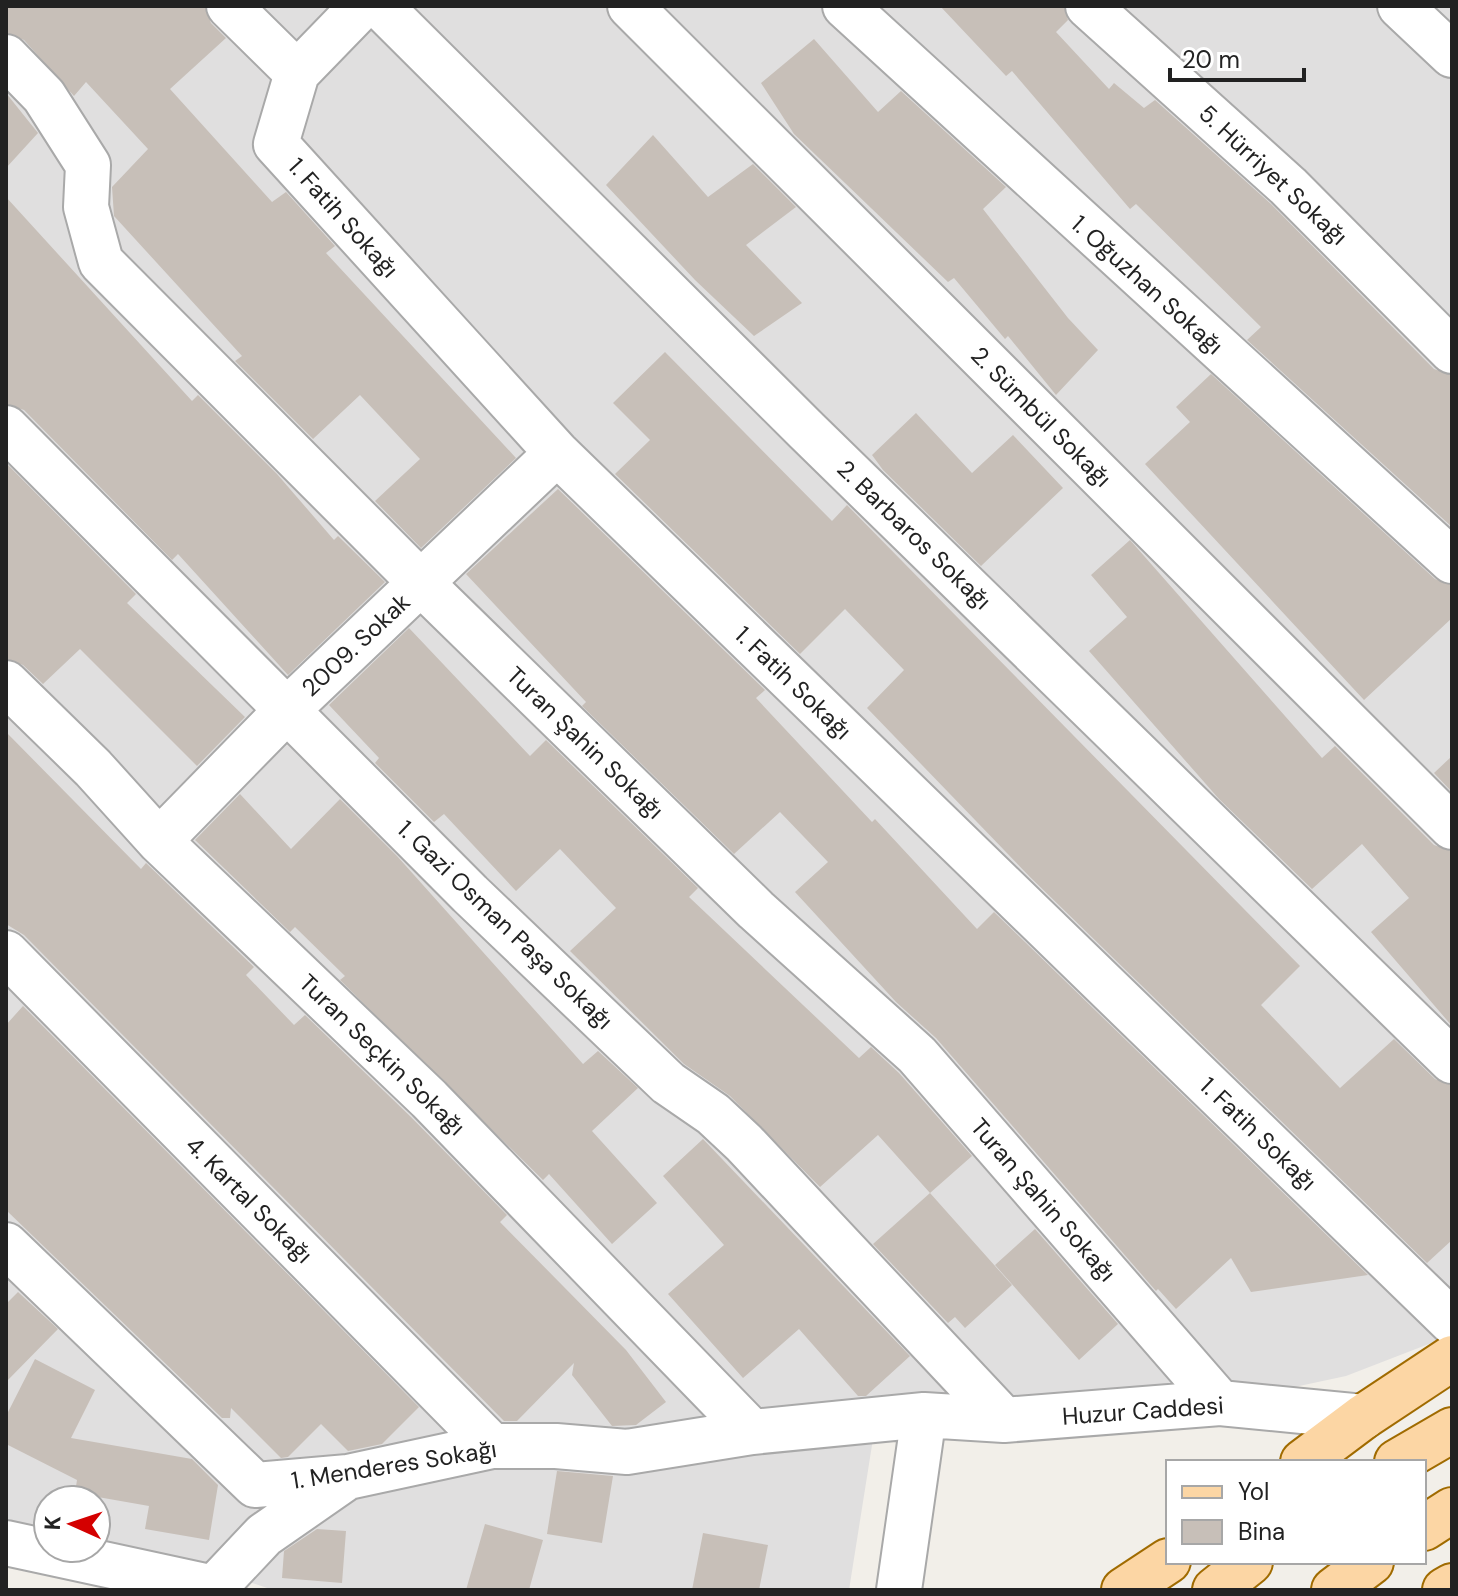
<svg xmlns="http://www.w3.org/2000/svg" width="1458" height="1596" font-family="'DM Sans',sans-serif">
<rect width="100%" height="100%" fill="#f2efe9"/>
<!-- residential -->
<path fill="#e0dfdf" d="M6,6H1452V1335L1346,1376L1220,1403L876,1420L849,1590H273L205,1567L96,1544V1500H48V1534L6,1525Z"/>
<!-- building -->
<path fill="#c7bfb8" d="M6,6H205L211,23L226,38L170,89L272,202L286,192L335,246L326,253L516,458L421,548L375,501L420,459L360,395L313,439L235,361L242,356L114,216L112,187L148,149L86,82L74,96L24,40L6,33Z
M940,6H1064L1068,20L1056,32L1109,89L1114,83L1144,108L1155,100L1271,204L1434,369L1452,375V527L1247,340L1261,327L1136,204L1130,209L1012,71L1006,76Z
M814,39L878,112L901,91L1006,187L983,209L1068,318L1098,350L1056,395L1008,336L1005,339L954,278L948,282L794,134L761,83Z
M6,93L38,133L6,168Z
M653,135L708,197L753,164L796,207L746,245L802,303L754,336L695,280L606,185Z
M6,197L192,401L198,395L277,474L334,540L338,536L385,582L288,675L178,554L172,560L24,410L6,404Z
M665,352L832,521L847,505L1300,966L1261,1005L1340,1088L1394,1039L1435,1079L1452,1085V1240L1427,1263L1030,877L867,708L904,670L845,609L800,654L615,474L650,440L613,403Z
M1211,374L1435,579L1452,585V618L1364,700L1145,464L1190,422L1176,407Z
M916,413L972,473L1013,435L1063,488L981,566L883,470L872,455Z
M6,463L136,594L127,603L245,717L197,766L80,649L43,684L23,665L6,659Z
M558,489L765,690L756,698L872,822L875,819L977,929L994,912L1368,1275L1251,1292L1231,1258L1176,1309L1158,1289L1156,1291L936,1038L896,1002L795,892L828,862L780,812L734,854L582,706L586,702L466,574Z
M1130,540L1322,758L1335,746L1434,845L1452,851V1026L1371,932L1409,898L1362,844L1312,889L1219,799L1089,651L1127,617L1091,575Z
M409,628L530,756L546,740L698,888L689,897L859,1058L871,1047L899,1073L972,1156L930,1193L878,1135L820,1187L730,1096L684,1064L570,951L616,908L560,849L516,891L444,814L434,822L375,763L379,758L329,705Z
M6,732L141,869L146,863L254,967L246,975L294,1025L305,1015L411,1117L507,1215L500,1222L626,1350L666,1402L636,1425L612,1426L572,1375L574,1363L517,1421H504L24,935L6,924Z
M1452,756V792L1434,773Z
M240,794L291,849L340,799L397,856L583,1064L598,1051L638,1088L592,1131L657,1203L612,1244L549,1174L543,1180L340,980L345,976L295,927L290,932L195,840Z
M23,1006L419,1407L382,1444L348,1451L321,1424L288,1457L281,1458L231,1408L230,1418H222L6,1210V1025Z
M703,1139L910,1356L866,1396H858L799,1329L743,1378L668,1294L724,1245L663,1176Z
M930,1193L1012,1285L965,1328L955,1317L948,1323L873,1244Z
M1035,1229L1118,1324L1079,1360L995,1265Z
M18,1292L58,1329L6,1382V1304Z
M35,1359L95,1390L71,1438L192,1459L218,1485L209,1540L145,1529L149,1506L75,1493L77,1480L6,1444V1416Z
M557,1471L613,1476L602,1543L547,1534Z
M485,1524L543,1540L529,1590H466Z
M317,1529L346,1531L342,1583L282,1578L284,1551Z
M703,1533L768,1545L759,1590H692Z"/>
<g fill="none" stroke-linecap="round" stroke-linejoin="round">
<!-- minor casing -->
<g stroke="#a9a9a9" stroke-width="48">
<path id="minor" d="M229,6L297,73L276,144L557,453L1452,1322
M380,6L807,431L1452,1061
M630,6L1452,827
M845,6L1452,561
M1088,6L1288,186L1452,351
M1400,6L1452,55
M6,57L44,96L88,165L86,207L101,262L422,584L756,910L917,1055L1220,1403
M297,73L362,6
M6,428L470,894L668,1083L713,1114L744,1143L1004,1420
M6,683L93,768L159,841L429,1099L752,1432
M159,841L287,710L557,453
M6,953L492,1446
M6,1245L255,1485L348,1477L492,1446H556L627,1452L752,1432L924,1415L1004,1420L1220,1403L1363,1417
M6,1543L214,1588L264,1535L346,1478
M899,1590L924,1415"/>
</g>
<!-- major casing -->
<g stroke="#a06b00" stroke-width="48">
<path id="major" d="M1303,1462L1363,1417L1452,1358
M1397,1462L1452,1430
M1424,1528L1452,1510
M1124,1590L1168,1561
M1215,1590L1250,1562
M1334,1590L1371,1562
M1445,1590L1452,1586"/>
</g>
<!-- minor -->
<use href="#minor" stroke="#fff" stroke-width="44"/>
<!-- major -->
<use href="#major" stroke="#fcd6a4" stroke-width="44"/>
</g>
<g text-anchor="middle" stroke-width="8" stroke-linejoin="round" paint-order="stroke">
<!-- street labels -->
<g font-size="24" fill="#222" stroke="#fff">
<text transform="translate(1273 175) rotate(43)" y="8">5. Hürriyet Sokağı</text>
<text transform="translate(343 218) rotate(48)" y="8">1. Fatih Sokağı</text>
<text transform="translate(1147 285) rotate(42)" y="8">1. Oğuzhan Sokağı</text>
<text transform="translate(1041 417) rotate(45)" y="8">2. Sümbül Sokağı</text>
<text transform="translate(914 535) rotate(44)" y="8">2. Barbaros Sokağı</text>
<text transform="translate(356 645) rotate(-43)" y="8">2009. Sokak</text>
<text transform="translate(793 683) rotate(44)" y="8">1. Fatih Sokağı</text>
<text transform="translate(585 743) rotate(44)" y="8">Turan Şahin Sokağı</text>
<text transform="translate(505 925) rotate(44)" y="8">1. Gazi Osman Paşa Sokağı</text>
<text transform="translate(382 1055) rotate(44)" y="8">Turan Seçkin Sokağı</text>
<text transform="translate(1258 1134) rotate(44)" y="8">1. Fatih Sokağı</text>
<text transform="translate(249 1200) rotate(45)" y="8">4. Kartal Sokağı</text>
<text transform="translate(1043 1200) rotate(49)" y="8">Turan Şahin Sokağı</text>
<text transform="translate(1143 1411) rotate(-4)" y="8">Huzur Caddesi</text>
<text transform="translate(394 1465) rotate(-9)" y="8">1. Menderes Sokağı</text>
</g>
</g>
<!-- border -->
<rect width="1458" height="1596" fill="none" stroke="#222222" stroke-width="16"/>
<!-- legend -->
<rect x="1166" y="1460" width="260" height="104" fill="#ffffff" stroke="#a7a7a7" stroke-width="2"/>
<rect x="1182" y="1486" width="40" height="12" fill="#fcd6a4" stroke="#a7a7a7" stroke-width="2"/>
<text x="1238" y="1500" font-size="24" fill="#222222">Yol</text>
<rect x="1182" y="1520" width="40" height="24" fill="#c7bfb8" stroke="#a7a7a7" stroke-width="2"/>
<text x="1238" y="1540" font-size="24" fill="#222222">Bina</text>
<!-- north arrow -->
<g transform="translate(72 1524) rotate(273)"><circle r="38" fill="#ffffff" stroke="#a7a7a7" stroke-width="2"/>
<path d="M0-6L14 30L0 20L-14 30Z" fill="#d40000"/>
<text y="-12" font-size="22" font-weight="bold" text-anchor="middle" fill="#222222">K</text>
</g>
<!-- scale -->
<path d="M1170 68v12h134v-12" fill="none" stroke="#222222" stroke-width="4"/>
<text x="1182" y="68" font-size="24" fill="#222222" stroke="#ffffff" stroke-width="6" paint-order="stroke">20 m</text>
</svg>
